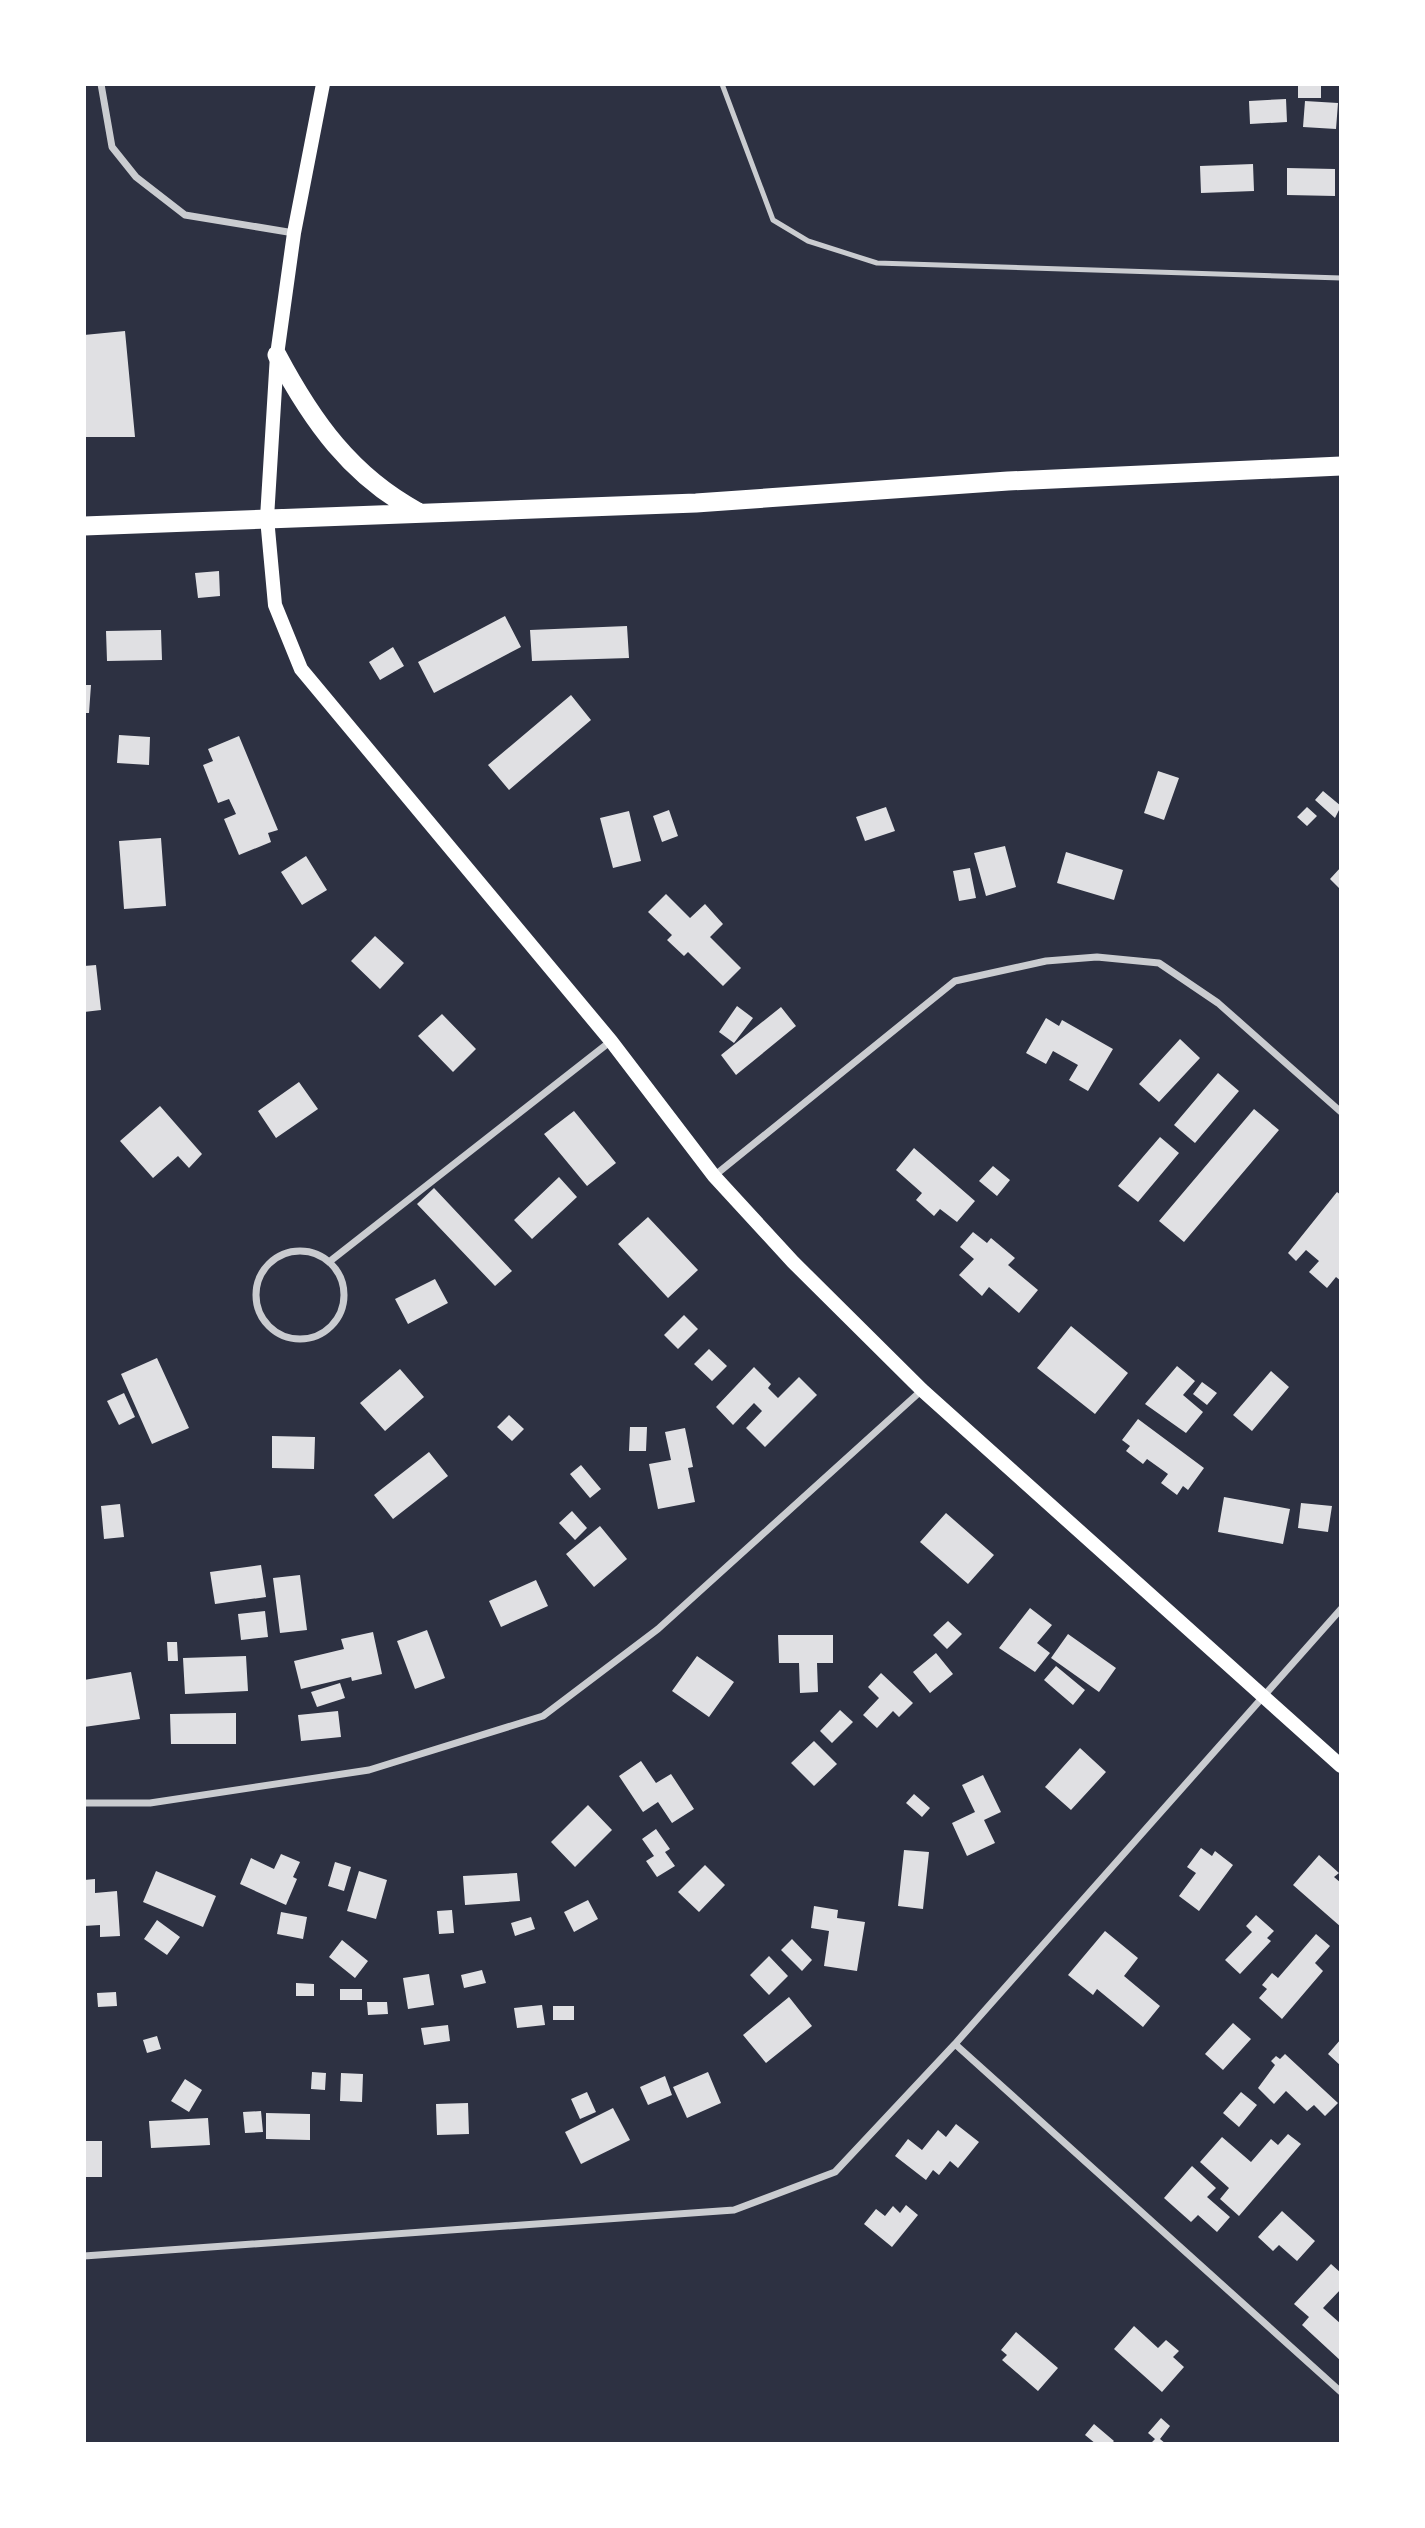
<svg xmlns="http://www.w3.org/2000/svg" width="1425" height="2528" font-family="Signika,sans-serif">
<rect width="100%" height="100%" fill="#2d3142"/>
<!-- building -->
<path fill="#e0e0e3" d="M1298,84H1321V98H1298Z
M1286,99L1287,122L1250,124L1249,101Z
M1305,101L1338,103L1336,129L1303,127Z
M1253,164L1254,191L1201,193L1200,166Z
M1287,168L1335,169V196L1287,195Z
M125,331L135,437H84V335Z
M219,571L220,596L198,598L195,573Z
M505,616L521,647L434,693L418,662Z
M627,626L629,658L532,661L530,630Z
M161,630L162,660L107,661L106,631Z
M393,647L404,666L380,680L369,662Z
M84,685H91L89,713H84Z
M571,695L591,720L509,790L488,765Z
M119,735L150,737L149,765L117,763Z
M239,736L278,830L268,833L271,842L239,855L224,819L236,814L229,799L218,803L203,765L213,761L208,749Z
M1158,771L1179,778L1164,820L1144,813Z
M1323,791L1341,806L1335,818L1315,800Z
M886,807L895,831L865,841L856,817Z
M1307,807L1317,816L1307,826L1297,817Z
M669,810L678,836L662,842L653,816Z
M629,811L641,861L613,868L600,818Z
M161,838L166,906L124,909L119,841Z
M1005,846L1016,887L986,896L974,853Z
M1066,852L1123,870L1114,900L1057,883Z
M306,856L327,890L302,905L281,872Z
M1341,867V890L1330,879Z
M970,868L976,898L959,901L953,871Z
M666,894L690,918L705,904L723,924L710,937L741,968L723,986L688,952L684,956L667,940L672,935L648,912Z
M375,936L404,963L380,989L351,961Z
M96,965L101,1010L84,1012V966Z
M737,1006L753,1018L734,1043L719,1032Z
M781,1007L796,1026L736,1075L721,1055Z
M442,1014L476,1049L453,1072L418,1036Z
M1046,1018L1059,1026L1062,1020L1113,1049L1088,1091L1069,1080L1078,1065L1053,1051L1046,1064L1026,1053Z
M1180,1039L1200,1058L1159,1102L1139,1084Z
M1218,1073L1239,1091L1195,1143L1174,1125Z
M299,1082L318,1109L276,1138L258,1111Z
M160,1106L202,1154L189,1168L178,1156L153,1178L120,1141Z
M1254,1109L1279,1130L1184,1242L1159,1221Z
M574,1111L616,1163L587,1186L544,1134Z
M1160,1137L1179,1153L1138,1202L1118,1186Z
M914,1148L975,1201L957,1222L940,1209L934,1216L916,1200L922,1193L896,1170Z
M993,1166L1010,1180L997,1196L979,1181Z
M559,1177L577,1197L532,1239L514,1220Z
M434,1188L512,1271L495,1286L417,1204Z
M1337,1192L1341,1195V1281L1336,1277L1327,1288L1309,1272L1319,1261L1306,1250L1296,1261L1288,1253Z
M648,1217L698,1270L668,1298L618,1244Z
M973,1232L987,1243L991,1238L1015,1258L1008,1265L1038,1290L1019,1313L989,1287L982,1296L959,1275L974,1259L960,1247Z
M435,1279L448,1303L408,1324L395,1299Z
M684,1315L698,1329L678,1349L664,1335Z
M1071,1326L1128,1373L1095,1414L1037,1368Z
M709,1349L727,1366L712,1381L694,1364Z
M157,1358L189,1428L152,1444L121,1374Z
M1177,1366L1195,1381L1183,1395L1203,1412L1186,1433L1145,1404Z
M754,1367L771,1384L768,1388L778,1398L799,1377L817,1395L765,1447L746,1428L762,1411L754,1403L733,1425L716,1407Z
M400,1369L424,1397L385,1431L360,1403Z
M1271,1371L1289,1387L1252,1431L1233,1415Z
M1202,1382L1217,1393L1207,1405L1193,1394Z
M124,1393L135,1417L119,1425L107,1401Z
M509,1415L524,1429L512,1441L497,1427Z
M1138,1419L1204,1468L1188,1490L1183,1486L1177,1495L1161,1483L1168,1474L1147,1459L1143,1464L1126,1451L1130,1446L1122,1440Z
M630,1427H647L646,1451H629Z
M685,1428L693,1467L688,1468L695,1502L658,1509L649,1464L671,1460L665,1432Z
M272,1436L315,1437L314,1469L272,1468Z
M429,1452L448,1476L393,1519L374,1495Z
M581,1465L601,1489L590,1498L570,1474Z
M1224,1497L1290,1509L1283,1544L1218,1532Z
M1301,1503L1332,1506L1328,1532L1298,1528Z
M120,1504L124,1537L104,1539L101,1506Z
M572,1511L587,1528L575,1540L559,1523Z
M946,1513L994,1555L968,1584L920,1542Z
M600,1526L627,1559L594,1587L566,1554Z
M261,1565L266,1597L215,1604L210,1572Z
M300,1575L307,1630L280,1633L273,1578Z
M536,1580L548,1606L501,1627L489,1601Z
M1030,1608L1052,1625L1037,1643L1050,1653L1035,1672L999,1648Z
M265,1611L268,1637L241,1640L238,1614Z
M948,1621L962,1634L947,1649L933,1635Z
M427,1630L445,1678L415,1689L397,1641Z
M373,1632L382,1674L352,1681L351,1677L301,1689L294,1661L344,1649L341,1639Z
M1068,1634L1116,1668L1099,1692L1051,1658Z
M778,1635H833V1663H817L818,1692L800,1693L799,1663H779Z
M167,1642H177L178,1661H168Z
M936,1653L953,1674L930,1693L913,1672Z
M246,1656L248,1691L185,1694L183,1658Z
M697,1656L734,1682L709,1717L672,1691Z
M1056,1666L1085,1690L1073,1705L1044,1680Z
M131,1672L140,1719L84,1727V1680Z
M881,1673L913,1703L899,1717L893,1711L877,1728L863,1715L879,1698L868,1687Z
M340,1683L345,1698L317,1707L311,1692Z
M840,1710L853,1722L832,1743L820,1731Z
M338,1711L341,1737L301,1741L298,1715Z
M236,1713V1744H171L170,1714Z
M814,1741L837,1764L814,1786L791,1763Z
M1080,1748L1106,1772L1071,1810L1045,1787Z
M641,1761L656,1783L671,1774L694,1809L672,1823L658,1802L643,1812L619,1776Z
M983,1775L1001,1812L984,1820L995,1843L967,1856L952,1823L975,1812L962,1785Z
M914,1794L930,1808L922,1817L906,1803Z
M588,1805L612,1830L575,1867L551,1842Z
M656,1829L670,1849L665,1852L675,1866L657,1877L646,1861L654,1856L642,1839Z
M1201,1848L1212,1856L1215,1851L1233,1865L1199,1911L1179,1896L1196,1873L1187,1867Z
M904,1850L929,1852L923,1909L898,1906Z
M281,1854L300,1862L293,1877L297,1879L286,1905L240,1884L251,1858L274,1869Z
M1319,1855L1339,1873L1334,1877L1341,1883V1927L1293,1885Z
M335,1862L351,1867L344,1891L328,1886Z
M705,1865L725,1885L699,1912L678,1892Z
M156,1871L216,1896L203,1927L143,1902Z
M359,1871L387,1880L376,1919L347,1911Z
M517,1873L520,1901L465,1905L463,1876Z
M95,1879V1893L117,1891L120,1936L100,1937V1925L84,1926V1880Z
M588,1900L598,1919L574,1932L564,1912Z
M814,1906L838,1910L837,1918L865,1922L857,1971L824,1966L829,1931L811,1928Z
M452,1910L454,1933L439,1934L437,1911Z
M281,1912L307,1917L303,1939L277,1934Z
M1256,1915L1274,1931L1267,1938L1271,1941L1240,1974L1225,1960L1252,1932L1246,1926Z
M531,1917L535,1929L515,1936L511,1923Z
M157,1920L180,1937L167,1955L144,1939Z
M1105,1931L1138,1958L1124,1976L1160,2006L1143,2027L1097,1989L1093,1995L1068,1975Z
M1316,1934L1330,1946L1315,1963L1323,1971L1282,2019L1259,1998L1267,1989L1262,1985L1272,1973L1278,1978Z
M792,1939L812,1960L802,1971L781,1950Z
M342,1940L368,1961L355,1978L329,1957Z
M769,1956L788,1976L769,1995L750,1975Z
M482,1970L486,1983L464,1988L461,1975Z
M429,1974L434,2005L408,2009L403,1978Z
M296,1983L314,1984V1996H296Z
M340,1989H362V2000H340Z
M116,1992L117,2006L98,2007L97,1993Z
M789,1997L812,2026L766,2063L743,2035Z
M367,2002H387L388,2014L368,2015Z
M542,2005L545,2025L517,2028L514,2008Z
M553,2006H574V2020H553Z
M1233,2023L1251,2039L1223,2070L1205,2054Z
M448,2025L450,2041L424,2045L421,2028Z
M157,2036L161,2049L147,2053L143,2040Z
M1341,2039V2066L1328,2054Z
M1285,2054L1338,2103L1325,2116L1314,2105L1307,2111L1286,2091L1274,2104L1258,2088L1275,2065L1271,2061L1276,2056L1280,2059Z
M312,2072L326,2073L325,2090L311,2089Z
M708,2072L721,2103L687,2118L673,2087Z
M341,2073L363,2074L362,2102L340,2101Z
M665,2076L672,2095L648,2105L640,2087Z
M185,2079L202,2090L189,2112L171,2101Z
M587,2092L596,2112L580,2119L571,2099Z
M1241,2092L1257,2105L1239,2127L1223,2113Z
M468,2103L469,2134L437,2135L436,2104Z
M613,2108L630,2140L581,2164L565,2132Z
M261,2111L263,2132L245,2133L243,2112Z
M266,2113L310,2114V2140L266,2139Z
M208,2118L210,2145L151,2148L149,2121Z
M956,2124L979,2142L958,2168L950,2161L939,2175L933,2170L926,2180L895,2156L908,2139L922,2150L938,2130L946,2137Z
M1288,2134L1301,2144L1239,2216L1220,2199L1229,2188L1200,2162L1222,2137L1251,2162L1271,2139L1278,2145Z
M84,2141H102V2177H84Z
M1192,2166L1216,2188L1207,2197L1230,2217L1217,2232L1198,2215L1191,2222L1164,2198Z
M906,2205L918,2215L892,2247L864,2224L876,2209L885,2216L893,2206L900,2213Z
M1282,2211L1315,2241L1297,2261L1279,2245L1273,2251L1258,2237Z
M1331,2264L1341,2273V2289L1323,2308L1341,2324V2361L1302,2325L1309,2317L1294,2304Z
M1134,2326L1158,2348L1166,2340L1179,2351L1173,2357L1184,2367L1162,2392L1114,2349Z
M1016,2332L1058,2368L1038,2391L1002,2360L1007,2355L1001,2350Z
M1161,2418L1170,2426L1160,2439L1166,2444H1150L1155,2439L1148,2433Z
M1094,2424L1114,2441L1111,2444H1096L1085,2435Z"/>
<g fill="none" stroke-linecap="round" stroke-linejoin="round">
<!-- service -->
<path stroke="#caccd0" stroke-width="5" d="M722,84L773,220L808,241L877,263L1341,278"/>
<!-- minor -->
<path stroke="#caccd0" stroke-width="7" d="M101,84L112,147L136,177L185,215L294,233
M714,1176L955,981L1046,961L1097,957L1159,963L1218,1003L1341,1112
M256 1295a44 44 0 1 1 88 0a44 44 0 1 1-88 0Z
M329,1262L611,1041
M84,1803H150L369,1770L543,1716L658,1629L922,1390
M955,2044L1341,2392
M84,2256L734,2210L835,2172L955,2044L1341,1609"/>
<!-- secondary -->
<path stroke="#fff" stroke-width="14" d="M323,84L294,233L277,355L267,518L275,605L301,669L611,1041L714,1176L793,1262L922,1390L1341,1766"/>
<!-- trunk -->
<path stroke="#fff" stroke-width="19" d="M277,355C312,421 351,476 418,512
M84,526L696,503L1008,481L1341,466"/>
</g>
<!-- border -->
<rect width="1425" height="2528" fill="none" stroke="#ffffff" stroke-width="172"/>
</svg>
